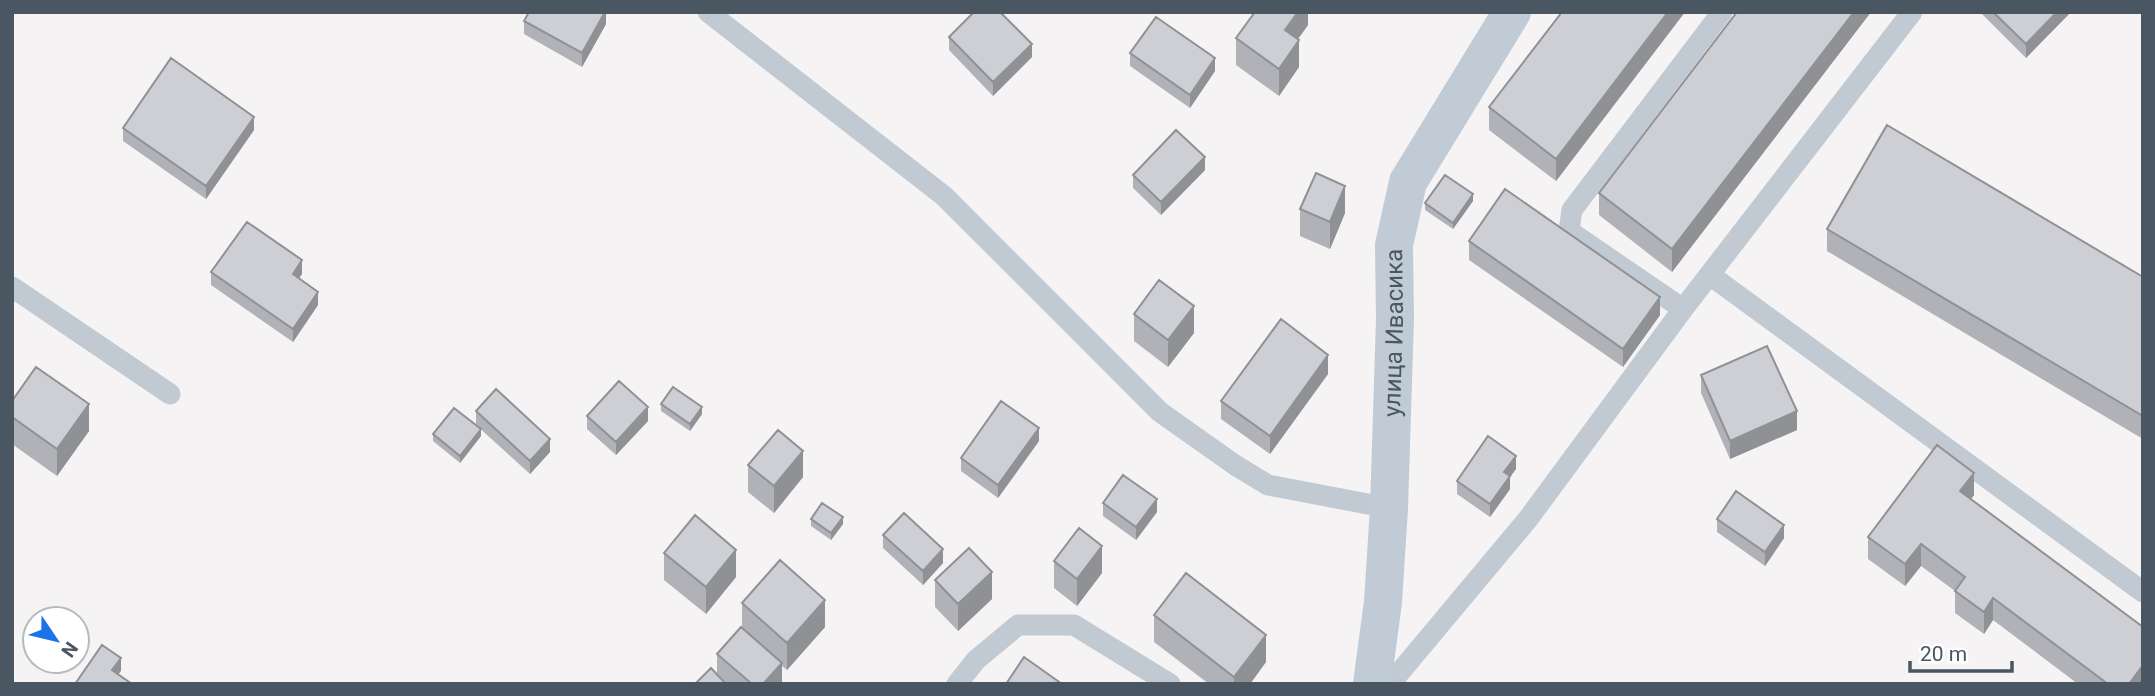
<svg xmlns="http://www.w3.org/2000/svg" width="2155" height="696" font-family="Roboto,sans-serif">
  <rect width="100%" height="100%" fill="#f5f3f3"/>
  <g fill="none" stroke-linecap="round" stroke-linejoin="round">
    <path stroke="#c1cad2" stroke-width="21" d="M708 12 944 196 1160 412 1235 465 1268 485 1389 508
      M1710 275 2143 592
      M12 287 170 394
      M1683 309 1569 231 1572 210 1722 12
      M957 684 976 660 1018 625H1074L1170 684
      M1390 684 1528 519 1683 309 1912 12"/>
    <path stroke="#c1cbd6" stroke-width="38" id="s1" d="M1372 684 1383 602 1389 508 1395 319 1394 245 1408 182 1512 12"/>
  </g>
  <path fill="#b0b2b7" d="M606 12V24L582 67 524 34V21Z
    M1308 12V25L1298 39 1299 67 1279 96 1236 65V38Z
    M1562 12H1685L1556 181 1489 130V107Z
    M1737 12H1871L1672 272 1599 215V193Z
    M1980 12H2069V14L2026 58Z
    M949 37 1032 57 993 96 949 50Z
    M1130 53 1215 71 1190 108 1130 66Z
    M123 128 254 130 206 199 123 141Z
    M1205 170 1161 215 1133 188V175Z
    M1473 201 1453 229 1425 210V203Z
    M1300 209 1345 213 1330 249 1300 236Z
    M1827 229 2143 277V439L1827 251Z
    M1469 241 1660 315 1623 367 1469 260Z
    M211 272 302 274 299 278 318 305 293 342 211 285Z
    M1134 314 1194 333 1168 367 1134 341Z
    M1328 374 1270 454 1221 419V401Z
    M1701 375 1797 430 1730 459 1701 393Z
    M12 401 89 431 57 476 12 444Z
    M661 404 702 414 690 431 661 411Z
    M476 411 550 452 530 474 476 425Z
    M587 416 648 421 616 455 587 429Z
    M433 434 481 436 460 463 433 441Z
    M1039 441 998 498 961 471V458Z
    M748 465 803 477 774 513 748 492Z
    M1516 469 1510 477V489L1490 517 1457 494V481Z
    M1974 495 1971 499 2143 684H2078L1993 620 1984 634 1955 613V591L1921 566 1905 586 1868 559V537Z
    M1103 503 1157 512 1136 540 1103 516Z
    M811 519 843 524 831 540 811 526Z
    M1717 519 1784 538 1765 566 1717 532Z
    M883 535 943 563 923 585 883 548Z
    M664 553 736 577 706 614 664 580Z
    M1054 561 1102 573 1077 606 1054 588Z
    M935 580 992 599 958 631 935 607Z
    M742 603 825 627 787 670 782 666V684H695L717 674V654L742 628Z
    M1154 615 1266 662 1250 684H1209L1154 642Z"/>
  <path fill="#909195" d="M605 12H606V24L582 67V53Z
    M1298 12H1308V25L1285 57V30Z
    M1668 12H1685L1556 181V159Z
    M1854 12H1871L1672 272V249Z
    M2057 12H2069V14L2026 58V44Z
    M1299 40V67L1279 96V69Z
    M1032 44V57L993 96V82Z
    M1215 58V71L1190 108V95Z
    M254 117V130L206 199V186Z
    M1205 157V170L1161 215V202Z
    M1345 186V213L1330 249V222Z
    M1473 194V201L1453 229V223Z
    M302 260V274L293 287V274Z
    M318 292V305L293 342V329Z
    M1660 297V315L1623 367V349Z
    M1194 306V333L1168 367V340Z
    M1328 355V374L1270 454V436Z
    M89 404V431L57 476V449Z
    M648 407V421L616 455V442Z
    M702 407V414L690 431V424Z
    M1797 411V430L1730 459V441Z
    M1039 428V441L998 498V485Z
    M481 429V436L460 463V456Z
    M550 439V452L530 474V461Z
    M803 451V477L774 513V486Z
    M1516 456V469L1510 477V489L1490 517V504L1504 472Z
    M1974 473V495L1960 513V491Z
    M1157 499V512L1136 540V527Z
    M843 517V524L831 540V533Z
    M1784 525V538L1765 566V552Z
    M1921 544V566L1905 586V564Z
    M1102 546V573L1077 606V579Z
    M943 549V563L923 585V571Z
    M736 550V577L706 614V587Z
    M992 572V599L958 631V604Z
    M1993 598V620L1984 634V612Z
    M825 600V627L787 670V643Z
    M1266 635V662L1250 684H1234V677Z
    M121 658V671L112 683V670Z
    M782 663V684H763Z
    M2143 665V684H2129Z"/>
  <path fill="#cdcfd5" stroke="#909195" stroke-width="2" d="M529 12H605L582 53 524 21Z
    M974 12H1000L1032 44 993 82 949 37Z
    M1255 12H1298L1285 30 1299 40 1279 69 1236 38Z
    M1562 12H1668L1556 159 1489 107Z
    M1737 12H1854L1672 249 1599 193Z
    M1993 12H2057L2026 44Z
    M1156 17 1215 58 1190 95 1130 53Z
    M171 58 254 117 206 186 123 128Z
    M1887 125 2143 277V416L1827 229Z
    M1176 130 1205 157 1161 202 1133 175Z
    M1316 173 1345 186 1330 222 1300 209Z
    M1445 175 1473 194 1453 223 1425 203Z
    M1505 189 1660 297 1623 349 1469 241Z
    M247 222 302 260 293 274 318 292 293 329 211 272Z
    M1159 280 1194 306 1168 340 1134 314Z
    M1281 319 1328 355 1270 436 1221 401Z
    M1767 346 1797 411 1730 441 1701 375Z
    M36 367 89 404 57 449 12 417V401Z
    M619 381 648 407 616 442 587 416Z
    M673 387 702 407 690 424 661 404Z
    M496 389 550 439 530 461 476 411Z
    M1001 401 1039 428 998 485 961 458Z
    M454 408 481 429 460 456 433 434Z
    M778 430 803 451 774 486 748 465Z
    M1488 436 1516 456 1504 472 1510 476 1490 504 1457 481Z
    M1937 445 1974 473 1960 491 2143 627V665L2129 684H2108L1993 598 1984 612 1955 591 1965 577 1921 544 1905 564 1868 537Z
    M1123 475 1157 499 1136 527 1103 503Z
    M1736 491 1784 525 1765 552 1717 519Z
    M822 503 843 517 831 533 811 519Z
    M904 513 943 549 923 571 883 535Z
    M695 515 736 550 706 587 664 553Z
    M1079 528 1102 546 1077 579 1054 561Z
    M969 548 992 572 958 604 935 580Z
    M780 560 825 600 787 643 742 603Z
    M1186 573 1266 635 1234 677 1154 615Z
    M741 627 782 663 763 684H752L717 654Z
    M102 645 121 658 112 670 132 684H91L90 683 75 684Z
    M1024 657 1062 684H1006Z
    M711 668 726 684H695Z"/>
  <g text-anchor="middle" stroke-width="6" stroke-linejoin="round" paint-order="stroke">
    <g font-size="24" fill="#4a5661" stroke="#fff">
      <text dy="8" stroke="none"><textPath href="#s1" startOffset="352">улица Ивасика</textPath></text>
    </g>
  </g>
  <rect width="2155" height="696" fill="none" stroke="#4a5661" stroke-width="28"/>
  <g transform="translate(56 640) rotate(125)"><circle r="33" fill="#ffffff" stroke="#b7bbc0" stroke-width="2"/>
  <path d="M0-5L12 26L0 18L-12 26Z" fill="#1a73e8"/>
  <text y="-10" font-size="19" font-weight="bold" text-anchor="middle" fill="#4a5661">N</text>
  </g>
  <path d="M1910 661v10h102v-10" fill="none" stroke="#4a5661" stroke-width="3.5"/>
  <text x="1920" y="661" font-size="21" fill="#4a5661" stroke="#ffffff" stroke-width="5" paint-order="stroke">20 m</text>
</svg>
